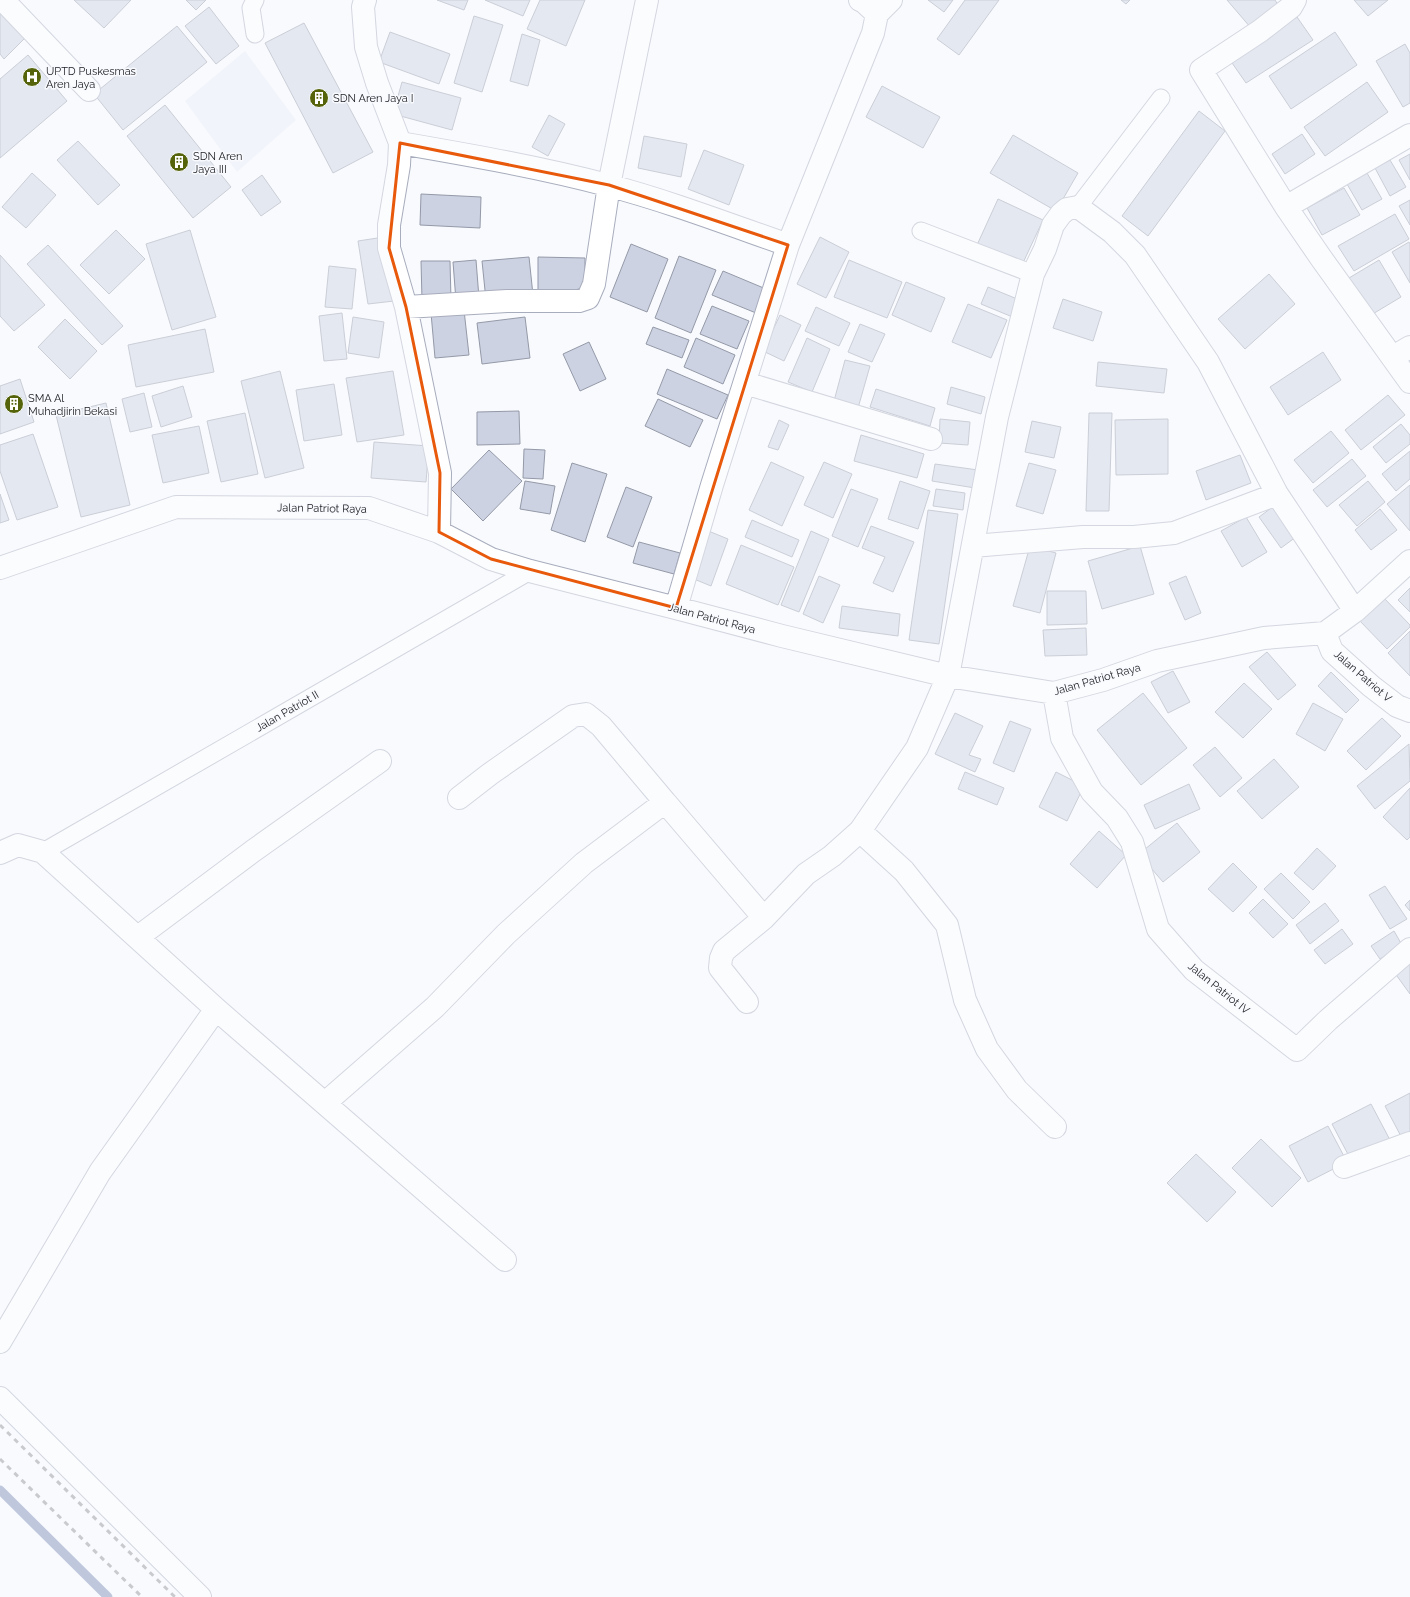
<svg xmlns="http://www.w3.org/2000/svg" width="1410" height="1597" font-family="Raleway,sans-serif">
  <rect width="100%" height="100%" fill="#f8fafd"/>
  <path fill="#ebeef8" d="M245 51 296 120 237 172 185 101Z"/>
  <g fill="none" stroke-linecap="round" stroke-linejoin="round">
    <path stroke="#7b8ab6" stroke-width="9" d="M0 1490 108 1597"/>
  </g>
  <path fill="#cdd2e2" stroke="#9499a8" d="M74 0H131L104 28Z
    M186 0H206L196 10Z
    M437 0H468L464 10Z
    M485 0H530L523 16Z
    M540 0H585L566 46 527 29Z
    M928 0H953L944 12Z
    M965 0H999L959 55 937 39Z
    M1121 0H1130L1126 4Z
    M1227 0H1275L1278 5 1251 28Z
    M1354 0H1388L1368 16Z
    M0 7 28 35 4 59 0 54Z
    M209 7 239 46 216 64 185 26Z
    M474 16 503 25 482 92 454 83Z
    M1297 17 1313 40 1246 83 1230 60Z
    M304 23 373 152 333 173 265 43Z
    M177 26 207 62 123 130 94 94Z
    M390 32 450 54 439 84 379 62Z
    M1335 32 1357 65 1291 109 1269 76Z
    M522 34 540 40 528 86 510 81Z
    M1405 44 1410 53V103L1403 107 1376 61Z
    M28 55 67 101 0 158V79Z
    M402 82 461 98 452 130 393 114Z
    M1367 82 1388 112 1325 156 1304 127Z
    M882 86 940 117 923 148 866 117Z
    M165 105 231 187 193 218 127 136Z
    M1199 111 1225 131 1148 236 1122 216Z
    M549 115 565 124 548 156 532 147Z
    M1302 134 1315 154 1285 174 1272 154Z
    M1013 135 1078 173 1056 211 990 173Z
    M644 136 687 144 681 177 638 168Z
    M78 141 120 185 98 205 57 160Z
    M704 150 744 165 729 205 688 189Z
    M1410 154V180L1399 160Z
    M1390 160 1406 187 1390 196 1375 168Z
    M32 173 56 195 26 228 2 207Z
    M1367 173 1382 199 1362 210 1347 184Z
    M262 175 281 202 261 216 242 190Z
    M1344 188 1360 215 1322 235 1307 208Z
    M421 194 481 197 480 228 420 225Z
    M998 199 1043 220 1022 265 977 245Z
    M1410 200V225L1399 206Z
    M1395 214 1409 239 1354 271 1338 246Z
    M116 230 145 259 109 294 80 265Z
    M190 230 216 317 172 330 146 244Z
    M384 237 394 301 368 304 358 241Z
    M820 237 849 252 826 298 797 284Z
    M1409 242 1410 244V283L1392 252Z
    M631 244 668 259 647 312 610 297Z
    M48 245 123 326 102 345 27 264Z
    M0 255 45 305 14 331 0 316Z
    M679 256 716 270 691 333 655 318Z
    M529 257 533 295 486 300 482 261Z
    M538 257 585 258V291H538Z
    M476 260 479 298 456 301 453 262Z
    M849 260 902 282 887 318 834 297Z
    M1379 260 1401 297 1371 315 1349 278Z
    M421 261H450L451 300H422Z
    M329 266 356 269 352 309 325 307Z
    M723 271 766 289 756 313 712 295Z
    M1269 274 1295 304 1245 349 1218 319Z
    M906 282 945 298 931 332 892 315Z
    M988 287 1022 301 1015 318 981 304Z
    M1063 299 1102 312 1093 341 1053 328Z
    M968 304 1007 320 991 358 952 342Z
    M712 306 749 321 737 349 700 334Z
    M816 307 850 323 839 346 805 331Z
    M464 310 469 355 435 358 431 313Z
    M342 313 347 359 324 361 319 316Z
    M780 315 801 325 784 361 763 351Z
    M353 317 384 322 379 358 348 353Z
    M525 317 530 358 482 364 477 323Z
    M65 319 97 351 70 379 38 347Z
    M860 324 885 334 872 362 848 352Z
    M653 327 689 340 682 358 646 344Z
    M205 329 214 372 136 387 128 345Z
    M696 338 735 355 723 384 684 367Z
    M807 338 830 349 812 392 788 382Z
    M589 342 606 379 580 391 563 354Z
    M1323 352 1341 380 1288 415 1270 387Z
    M845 360 870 366 858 408 834 401Z
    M1098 362 1167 369 1164 393 1096 386Z
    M667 369 728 395 717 419 657 394Z
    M280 371 304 468 265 478 241 381Z
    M393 371 404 435 357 442 346 378Z
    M20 379 34 422 0 434V386Z
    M334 384 342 435 304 441 296 390Z
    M183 386 192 417 161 427 152 396Z
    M951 387 985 397 981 414 947 404Z
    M876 389 935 408 930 426 870 407Z
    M144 393 152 427 130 432 122 399Z
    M1388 395 1405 415 1361 450 1345 430Z
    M658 399 703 420 690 447 645 426Z
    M106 403 130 505 81 517 56 415Z
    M519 411 520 444 477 445V412Z
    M245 413 258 474 221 482 207 421Z
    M1089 413H1112L1109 511H1086Z
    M940 419 970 422 968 445 939 443Z
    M1168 419V474L1116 475 1115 420Z
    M779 420 789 425 778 450 768 447Z
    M1032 421 1061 427 1054 458 1025 452Z
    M1401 424 1410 435V444L1386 463 1373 447Z
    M199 426 209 473 163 483 152 435Z
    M1331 431 1349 453 1313 483 1294 460Z
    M33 434 58 507 17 520 0 471V445Z
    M861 435 924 454 917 478 854 461Z
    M374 442 429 446 426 482 371 478Z
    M524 449 545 450 543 479 523 478Z
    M489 450 522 481 483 521 451 489Z
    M1410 451V479L1396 491 1382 474Z
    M1240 455 1251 483 1206 500 1196 471Z
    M1352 459 1366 476 1327 507 1313 490Z
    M771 462 804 477 782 526 749 510Z
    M824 462 852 474 833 518 804 505Z
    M572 463 607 474 585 542 551 530Z
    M1029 463 1056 470 1043 514 1016 506Z
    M935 464 978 470 975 488 932 481Z
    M525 481 555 486 550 514 520 509Z
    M900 481 930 491 918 529 888 519Z
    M1368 481 1385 502 1357 526 1339 505Z
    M1410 485V531L1387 504Z
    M626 487 652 497 633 547 607 537Z
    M851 489 878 499 858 547 832 536Z
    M936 489 965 493 963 510 933 506Z
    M0 494 9 520 0 523Z
    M1274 506 1296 537 1281 548 1259 517Z
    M1380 509 1397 530 1371 550 1355 530Z
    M928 510 958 514 939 644 909 640Z
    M1246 517 1267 552 1242 567 1221 531Z
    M752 520 799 540 792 557 745 537Z
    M871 526 914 542 893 592 873 583 885 557 862 548Z
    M706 530 728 539 711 586 689 577Z
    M811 531 829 539 799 612 781 605Z
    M639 542 680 553 674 574 633 563Z
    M741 545 794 567 778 605 726 584Z
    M1030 546 1056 553 1040 613 1013 606Z
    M1140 546 1154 594 1102 609 1088 561Z
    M819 576 840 585 823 623 803 614Z
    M1186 576 1201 613 1185 620 1169 583Z
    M1410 588V612L1398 600Z
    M1047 591H1086L1087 624 1047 625Z
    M1383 597 1410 625V627L1387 649 1359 620Z
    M842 606 900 614 898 636 839 628Z
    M1086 628 1087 655 1045 656 1043 630Z
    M1410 631V676L1388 653Z
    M1267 652 1296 685 1278 700 1249 667Z
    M1173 671 1190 702 1168 713 1151 682Z
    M1331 672 1359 700 1346 713 1318 686Z
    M1244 683 1272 709 1243 738 1215 712Z
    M1143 693 1187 748 1141 785 1097 730Z
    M1313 703 1343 719 1325 751 1296 734Z
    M955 713 983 726 969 755 981 759 975 772 935 754Z
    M1382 718 1401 736 1366 770 1347 751Z
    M1010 721 1031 729 1014 772 993 763Z
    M1409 744 1410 781 1375 809 1357 786Z
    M1215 747 1242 778 1220 797 1193 765Z
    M1274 759 1299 787 1262 819 1237 791Z
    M965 772 1004 788 997 805 958 789Z
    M1056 772 1084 786 1067 821 1039 807Z
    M1189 784 1200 809 1155 829 1144 805Z
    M1410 788V837L1407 840 1383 817Z
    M1177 823 1200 852 1163 882 1139 854Z
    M1099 831 1126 855 1097 888 1070 864Z
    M1317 848 1336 866 1313 890 1294 873Z
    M1233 863 1257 887 1233 912 1208 889Z
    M1281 873 1310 902 1293 919 1264 889Z
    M1385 886 1407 919 1390 929 1369 895Z
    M1263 899 1288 924 1273 938 1249 913Z
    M1410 900V911L1405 905Z
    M1325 903 1339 921 1310 944 1296 925Z
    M1342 929 1353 944 1325 964 1314 950Z
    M1394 931 1402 945 1380 959 1371 946Z
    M1410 961V994L1394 972Z
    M1410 1093V1139L1404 1142 1385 1106Z
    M1371 1104 1390 1140 1351 1160 1332 1124Z
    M1328 1126 1347 1162 1308 1182 1289 1146Z
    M1261 1139 1301 1178 1272 1207 1232 1168Z
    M1196 1154 1236 1192 1207 1222 1167 1183Z"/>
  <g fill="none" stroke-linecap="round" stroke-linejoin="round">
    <g stroke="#a8adbd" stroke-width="19">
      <path id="service" d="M255 0 251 8 255 34
        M1078 207 1161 98
        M921 231 1033 274
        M43 852 530 571"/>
    </g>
    <g stroke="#a8adbd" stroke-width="24">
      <path id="minor" d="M3 0 89 90
        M365 0 363 7 366 47 377 83 400 143 399 165 389 225V248L406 307 440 473 439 532
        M860 0 864 2 877 14
        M1295 0 1291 7 1260 31 1201 70 1286 207 1321 258 1410 382
        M400 143C469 155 539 167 607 185 668 201 728 224 788 245
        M1286 207 1410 135
        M406 307 507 301H579L588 298 594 284 609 185 647 0
        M1393 357 1410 347
        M745 383 931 439
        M973 546 1083 537H1134L1174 533 1277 494
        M0 568 176 507 369 508 439 532 491 559 530 571 676 608 782 636 948 676 1054 693 1103 680 1157 661 1264 638 1325 633 1355 611 1410 561
        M676 608 712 485 788 245 873 33 877 14 891 0
        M1325 633 1332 651 1371 686 1397 706 1410 711
        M1054 693 1062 738 1092 792 1117 818 1132 842 1158 929 1194 970 1297 1050 1328 1020 1410 949
        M459 798 490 774 573 716 586 714 601 726 665 802
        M860 831 904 871 947 925 965 1000 987 1049 1017 1090 1055 1127
        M0 853 18 845 43 852 216 1009 505 1260
        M138 937 253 851 380 761
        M747 1002 720 968 721 958 724 951 764 918 806 874 832 856 860 831 917 748 948 676 997 417 1033 274 1045 249 1053 225 1061 214 1067 209 1078 207 1112 232 1135 255 1208 362 1277 494 1355 611
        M325 1103 435 1007 506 934 584 863 665 802 764 918
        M1344 1167 1410 1143
        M0 1342 100 1172 216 1009
        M0 1398 200 1597"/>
    </g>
    <use href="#service" stroke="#fff" stroke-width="17"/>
    <use href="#minor" stroke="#fff" stroke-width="22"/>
    <path stroke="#8f9196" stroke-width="3" stroke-dasharray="5 5" stroke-linecap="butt" d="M0 1425 175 1597
      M0 1459 142 1597"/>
  </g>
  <path d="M0 0H1410V1597H0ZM400 143 609 185 788 245 676 608 491 559 439 532 440 473 406 307 389 248Z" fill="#f8fafd" fill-opacity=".55" fill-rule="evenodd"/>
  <path fill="none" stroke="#e8590c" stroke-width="3" stroke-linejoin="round" d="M400 143 609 185 788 245 676 608 491 559 439 532 440 473 406 307 389 248Z"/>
  <defs>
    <g id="hospital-disc" transform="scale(1)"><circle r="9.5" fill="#55640a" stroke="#f8fafd"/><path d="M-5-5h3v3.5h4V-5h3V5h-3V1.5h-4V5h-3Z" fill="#fff"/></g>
    <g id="building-disc" transform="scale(1)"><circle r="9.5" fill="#55640a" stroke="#f8fafd"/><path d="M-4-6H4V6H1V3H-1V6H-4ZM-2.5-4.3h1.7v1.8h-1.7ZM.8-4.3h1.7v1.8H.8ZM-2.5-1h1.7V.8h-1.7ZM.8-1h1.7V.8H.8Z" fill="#fff"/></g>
  </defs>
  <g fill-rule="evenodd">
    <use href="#hospital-disc" x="32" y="77"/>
    <use href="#building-disc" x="319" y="98"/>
    <use href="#building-disc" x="179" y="162"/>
    <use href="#building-disc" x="14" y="404"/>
  </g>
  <g text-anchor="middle" stroke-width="3" stroke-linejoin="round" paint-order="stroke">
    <g font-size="11" fill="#1b1d23" stroke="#f8fafd" text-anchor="start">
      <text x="46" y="75">UPTD Puskesmas<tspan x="46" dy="13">Aren Jaya</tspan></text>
      <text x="333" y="102">SDN Aren Jaya I</text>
      <text x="193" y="160">SDN Aren<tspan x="193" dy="13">Jaya III</tspan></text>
      <text x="28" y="402">SMA Al<tspan x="28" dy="13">Muhadjirin Bekasi</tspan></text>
    </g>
    <g font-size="11" fill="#1b1d23" stroke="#f8fafd">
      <text transform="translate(322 508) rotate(1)" y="4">Jalan Patriot Raya</text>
      <text transform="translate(712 618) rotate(15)" y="4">Jalan Patriot Raya</text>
      <text transform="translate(1363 676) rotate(41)" y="4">Jalan Patriot V</text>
      <text transform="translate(1097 679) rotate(-16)" y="4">Jalan Patriot Raya</text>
      <text transform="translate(287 711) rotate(-30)" y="4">Jalan Patriot II</text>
      <text transform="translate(1219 988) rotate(39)" y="4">Jalan Patriot IV</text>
    </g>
  </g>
</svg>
